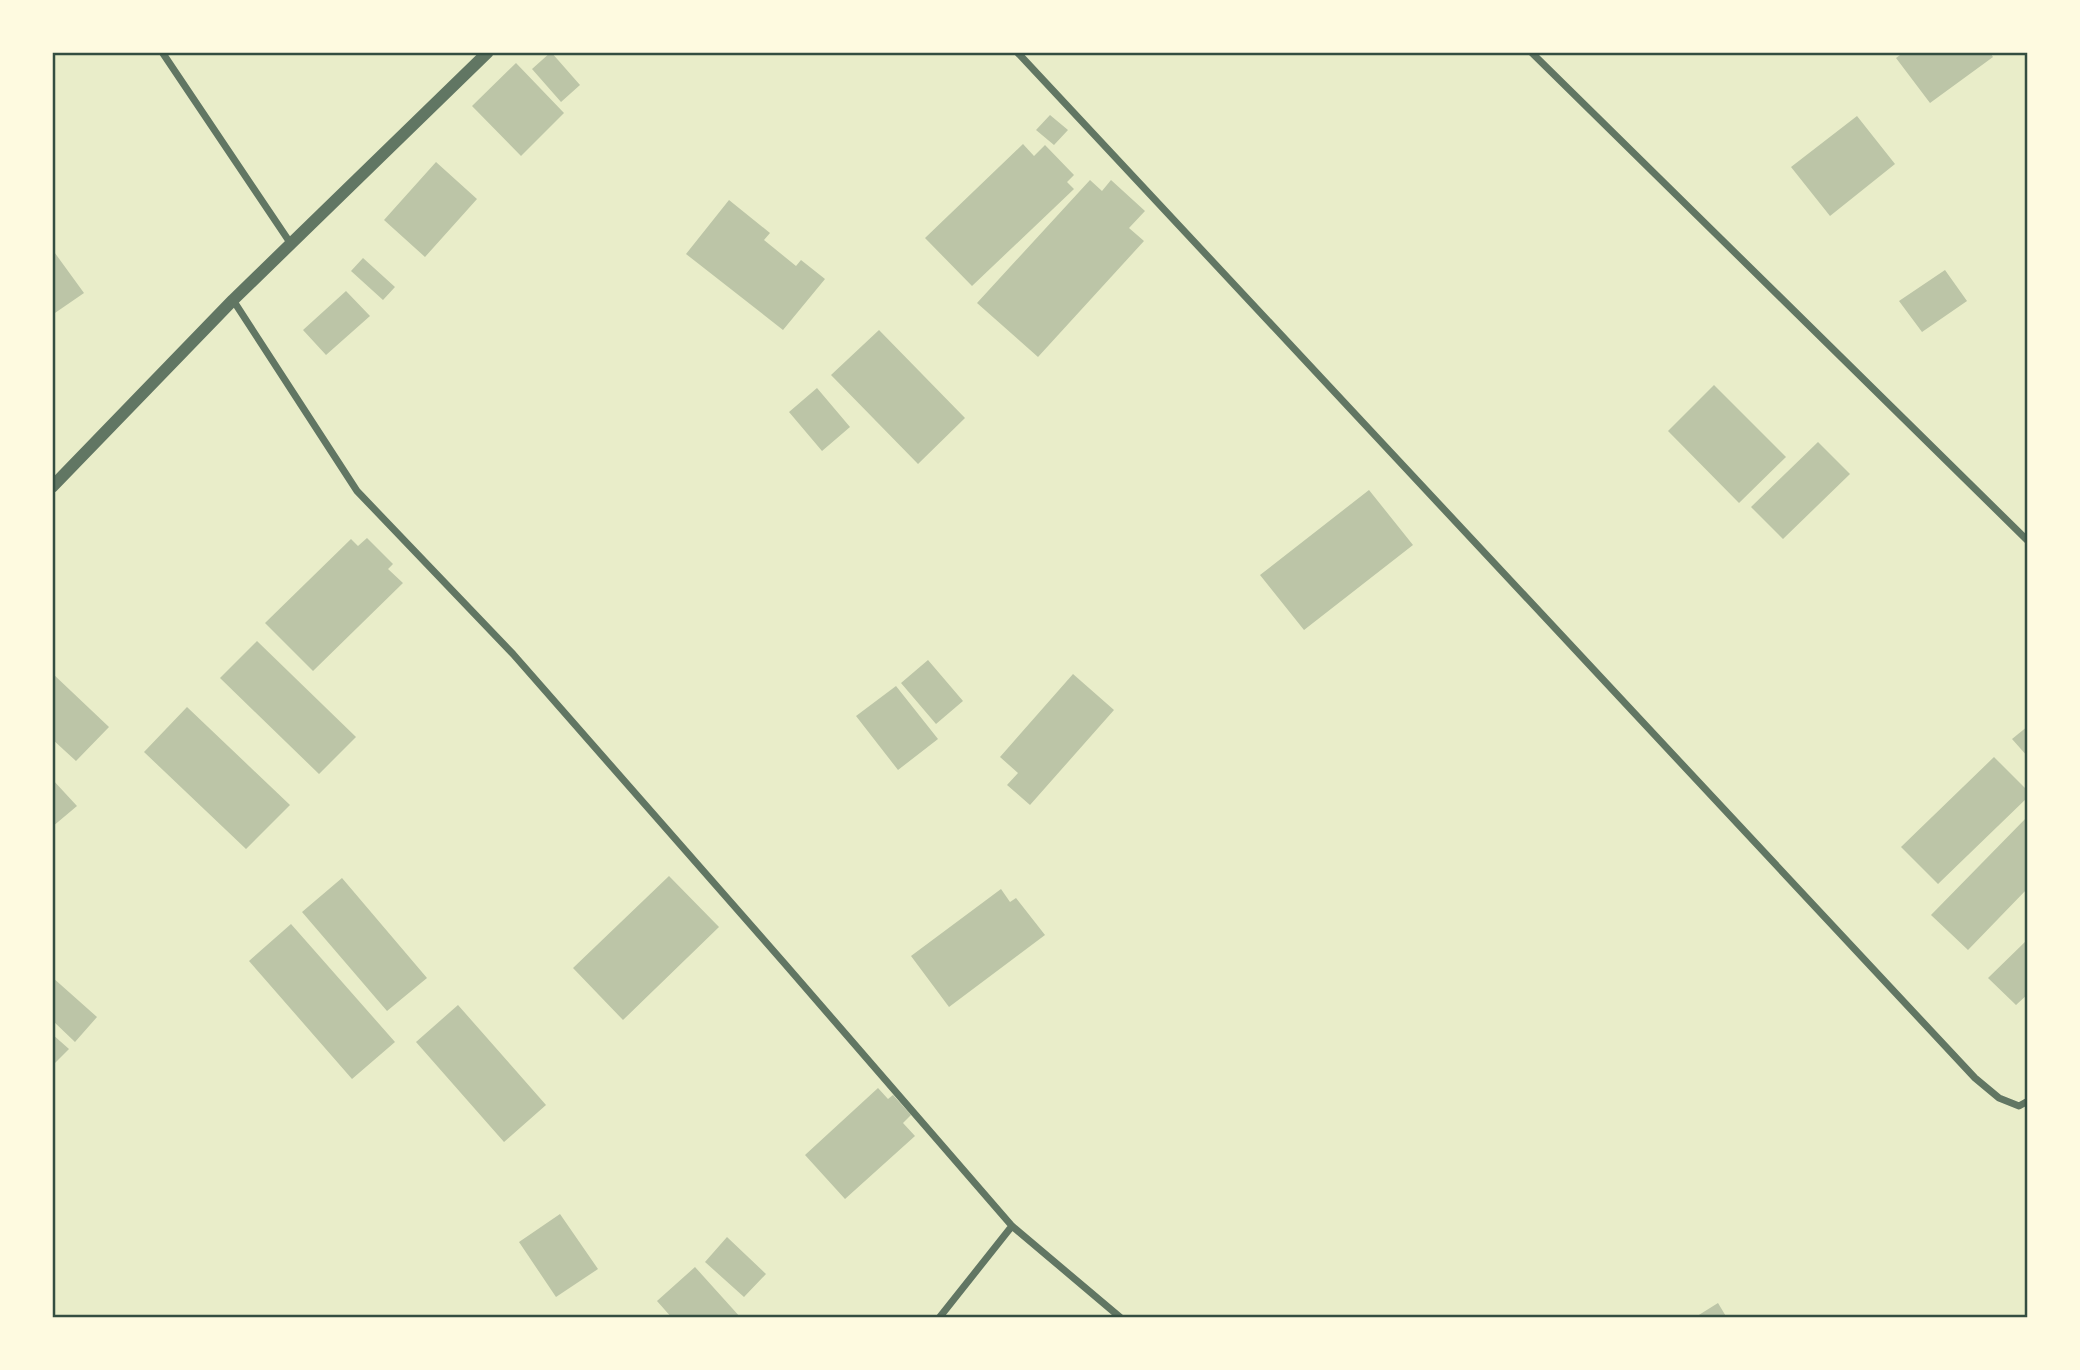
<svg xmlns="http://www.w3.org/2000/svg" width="2080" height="1370" font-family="Literata,serif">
  <rect width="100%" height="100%" fill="#e9edc9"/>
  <path fill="#bcc5a7" d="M551 52 580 85 561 102 532 69Z
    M1904 52H1990L1993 57 1930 103 1896 58Z
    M516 63 564 113 521 156 472 106Z
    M1050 115 1068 130 1054 145 1036 130Z
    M1857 116 1895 164 1830 216 1791 167Z
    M1023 144 1034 156 1045 145 1074 175 1067 182 1074 189 972 286 925 238Z
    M436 162 477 199 425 257 384 220Z
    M1090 180 1102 191 1111 180 1145 211 1129 228 1144 241 1038 357 977 303Z
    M729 200 770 233 764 240 796 266 801 260 825 279 783 330 686 254Z
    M52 249 84 293 52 315Z
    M363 258 395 287 383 300 351 271Z
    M1945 270 1967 301 1922 332 1899 301Z
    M346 291 370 316 326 355 303 330Z
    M879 330 965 418 918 464 831 375Z
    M1714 385 1786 457 1739 503 1668 431Z
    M817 388 850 427 822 451 789 412Z
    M1818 442 1850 474 1783 539 1751 507Z
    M1369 490 1413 545 1304 630 1260 575Z
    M367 538 393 564 388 569 403 583 313 671 265 623 351 539 358 546Z
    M257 641 356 737 319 774 220 678Z
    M928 660 963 701 936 724 901 683Z
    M52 673 109 727 76 761 52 739Z
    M1073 674 1114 710 1030 805 1007 785 1018 773 1000 757Z
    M896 686 938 739 898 770 856 716Z
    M187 707 290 805 246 849 144 752Z
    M2028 726V757L2012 739Z
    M1994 757 2028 791V797L1938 884 1901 847Z
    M52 779 77 806 52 827Z
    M2028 816V888L1968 950 1931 915Z
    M669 876 719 927 623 1020 573 968Z
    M342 878 427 978 387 1011 302 912Z
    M1001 889 1010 902 1016 898 1045 935 949 1007 911 956Z
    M291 924 395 1042 352 1079 249 961Z
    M2028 939V994L2016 1005 1988 978Z
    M52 977 97 1017 75 1042 52 1020Z
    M458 1005 546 1105 504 1142 416 1042Z
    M52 1034 69 1049 52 1066Z
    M878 1088 888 1099 893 1095 911 1115 903 1123 915 1136 845 1199 805 1155Z
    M560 1214 598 1269 556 1297 519 1242Z
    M727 1237 766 1274 744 1297 705 1262Z
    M695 1267 741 1318H672L657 1301Z
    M1718 1303 1727 1318H1694Z"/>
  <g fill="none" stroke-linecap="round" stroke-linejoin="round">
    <path stroke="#617663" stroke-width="7" d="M162 52 291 244
      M1017 52 1975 1078 1999 1098 2019 1106 2028 1101
      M1531 52 2028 541
      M233 300 357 491 513 654 785 964 1012 1226 1121 1318
      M939 1318 1012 1226"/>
    <path stroke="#617663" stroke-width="12" d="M52 487 233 300 488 52"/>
  </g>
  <rect width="2080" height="1370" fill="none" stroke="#fefae0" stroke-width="108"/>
  <rect x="54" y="54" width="1972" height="1262" fill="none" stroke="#344e41" stroke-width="2.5"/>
</svg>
